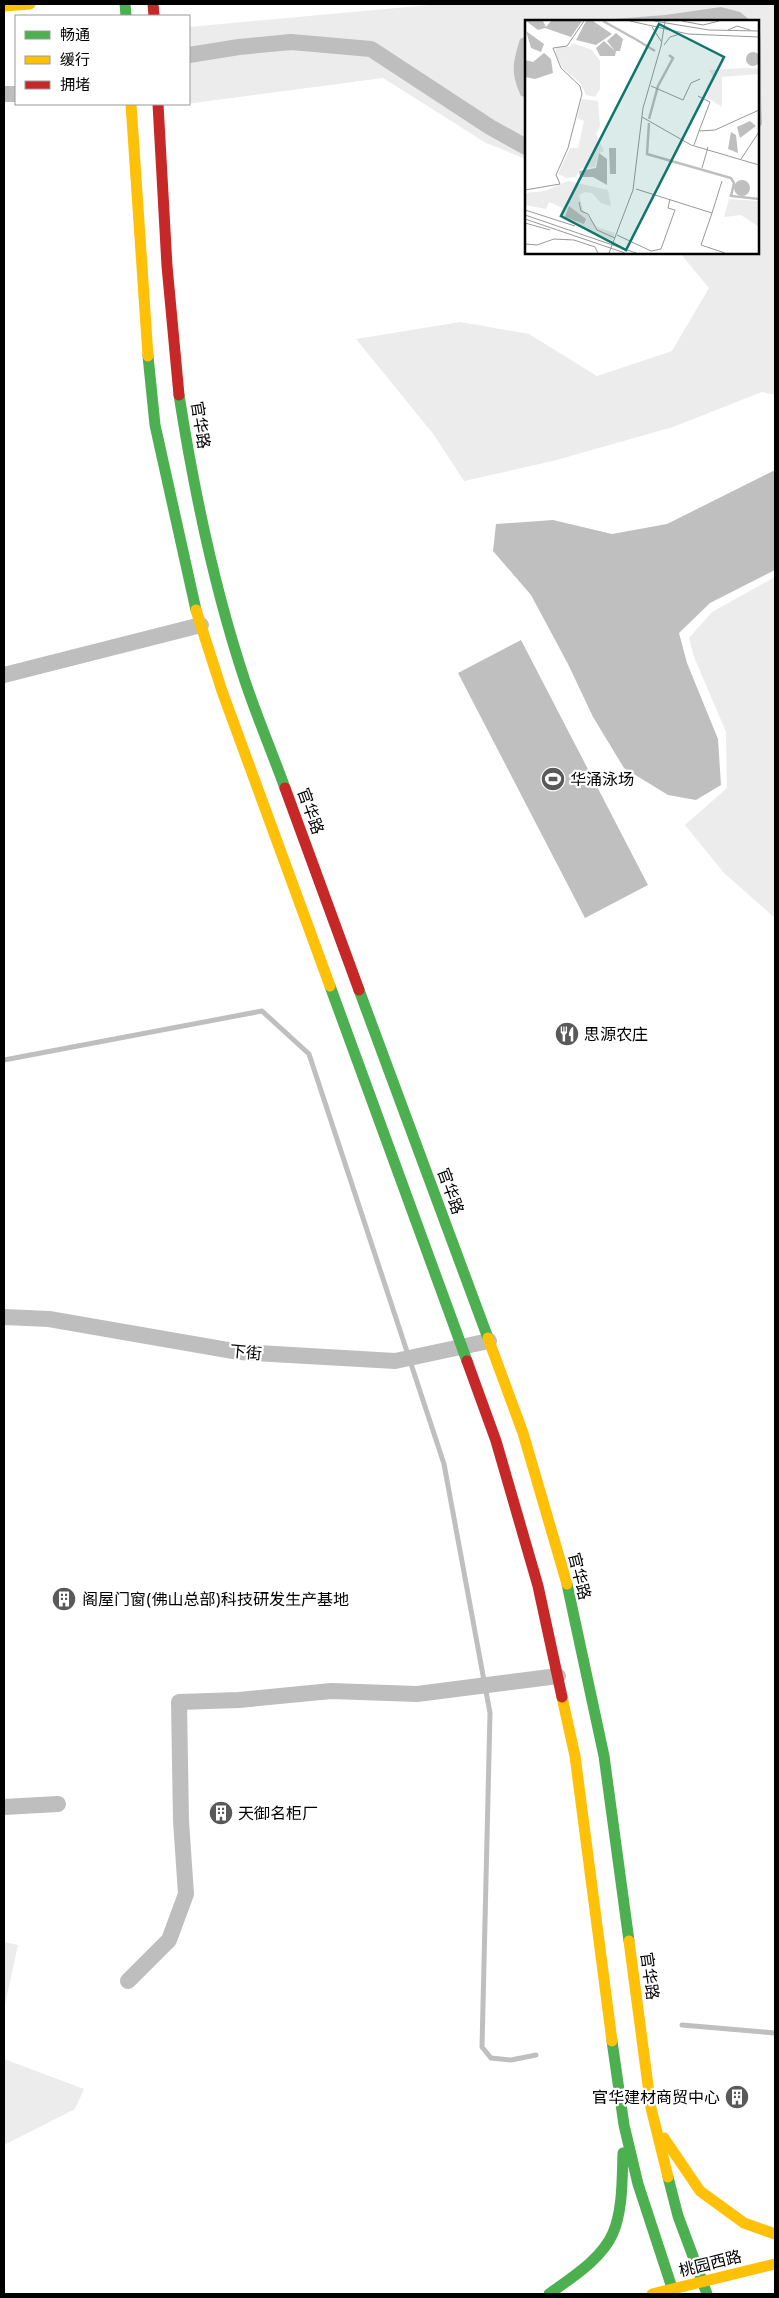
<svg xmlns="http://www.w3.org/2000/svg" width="779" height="2298" font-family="Overpass,'Noto Sans SC',sans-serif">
  <rect width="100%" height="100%" fill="#fff"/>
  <path fill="#ececec" d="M440 4H775V395L762 392 673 427 553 461 464 481 434 435 356 339 460 322 529 334 597 376 672 351 709 288 680 253 758 252V21H526V159L486 143 383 78 186 104H189V27Z
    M775 577V918L724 873 685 825 727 788 726 732 694 657 689 638 712 612Z
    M4 1942 18 1945 4 2009Z
    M4 2059 84 2089 75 2109 4 2145Z"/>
  <path fill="#bfbfbf" d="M721 7 740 12 751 21H589L665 15Z
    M758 26 760 28C762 60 760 92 762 124L758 129Z
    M526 36V97L521 96C510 72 513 63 520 39Z
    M775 470V570L710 603 679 633 687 663 718 739 721 785 696 800 668 795 624 768 593 717 568 664 531 595 493 551 496 524 553 520 612 534 667 524Z
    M521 640 648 885 585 918 458 673Z"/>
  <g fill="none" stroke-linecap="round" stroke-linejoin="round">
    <path stroke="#bfbfbf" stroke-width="5" d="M4 1060 262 1011 309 1054 444 1464 490 1713 482 2047 491 2058 511 2060 536 2055
      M682 2025 775 2033"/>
    <path stroke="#bebebe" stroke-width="16" d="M189 55 239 47 291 42 371 49 490 127 526 147
      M4 94H16
      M4 675 201 625
      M4 1317 49 1319 239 1352 395 1361 489 1341
      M4 1807 58 1804
      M128 1981 169 1940 186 1894 181 1821 179 1702 239 1700 331 1691 417 1694 558 1676"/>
    <path stroke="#4caf50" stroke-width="11" d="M125 4 126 16
      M148 356 155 425 196 610
      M179 395C194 491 214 588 245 681 257 717 272 752 285 788
      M330 986 467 1361
      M359 990 488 1338
      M567 1584 604 1756 629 1941
      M612 2041 624 2125 638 2184 674 2294
      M668 2177 678 2216 707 2294
      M549 2294C571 2278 602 2259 613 2233 623 2209 622 2179 623 2153"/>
    <path stroke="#ffc107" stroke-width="11" d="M4 6 30 4
      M131 104 148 356
      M196 610 222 691 330 986
      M488 1338 523 1433 567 1584
      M562 1697 575 1756 612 2041
      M629 1941 651 2108 668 2177
      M664 2138 700 2191 744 2223 775 2234
      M652 2294 775 2264"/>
    <path stroke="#c62828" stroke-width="11" d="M153 4 154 16
      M158 104 167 266 179 395
      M285 788 359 990
      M467 1361 496 1441 538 1586 562 1697"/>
  </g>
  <defs>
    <g id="stadium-disc" transform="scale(1.25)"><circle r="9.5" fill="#595959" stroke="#fff"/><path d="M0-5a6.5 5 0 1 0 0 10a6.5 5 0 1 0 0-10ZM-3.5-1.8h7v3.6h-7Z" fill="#fff"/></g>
    <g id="restaurant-disc" transform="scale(1.25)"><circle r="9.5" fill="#595959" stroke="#fff"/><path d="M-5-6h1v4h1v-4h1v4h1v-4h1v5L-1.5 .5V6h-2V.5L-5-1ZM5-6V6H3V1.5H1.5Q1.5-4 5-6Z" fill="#fff"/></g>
    <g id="building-disc" transform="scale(1.25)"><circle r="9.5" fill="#595959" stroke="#fff"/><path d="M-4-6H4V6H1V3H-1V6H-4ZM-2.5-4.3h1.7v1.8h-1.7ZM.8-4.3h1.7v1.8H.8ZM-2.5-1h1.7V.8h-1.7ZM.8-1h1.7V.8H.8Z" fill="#fff"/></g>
  </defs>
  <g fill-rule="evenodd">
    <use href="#stadium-disc" x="553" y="779"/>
    <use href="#restaurant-disc" x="567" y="1034"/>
    <use href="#building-disc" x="64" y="1599"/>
    <use href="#building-disc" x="221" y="1813"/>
    <use href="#building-disc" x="737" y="2097"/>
  </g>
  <g text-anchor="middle" stroke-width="4.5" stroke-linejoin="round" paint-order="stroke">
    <g font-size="16" fill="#000" stroke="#fff">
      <text transform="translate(201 425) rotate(81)" y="6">官华路</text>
      <text transform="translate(311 811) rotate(70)" y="6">官华路</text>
      <text transform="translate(451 1191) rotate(70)" y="6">官华路</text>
      <text transform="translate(246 1352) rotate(5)" y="6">下街</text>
      <text transform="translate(580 1576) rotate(76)" y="6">官华路</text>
      <text transform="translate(650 1976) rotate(82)" y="6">官华路</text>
      <text transform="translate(710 2263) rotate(-14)" y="6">桃园西路</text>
    </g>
    <g font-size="16" fill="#000" stroke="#fff" text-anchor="start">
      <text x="570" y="785">华涌泳场</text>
      <text x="584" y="1040">思源农庄</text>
      <text x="82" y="1605">阁屋门窗(佛山总部)科技研发生产基地</text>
      <text x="238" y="1819">天御名柜厂</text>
      <text x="720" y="2103" text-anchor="end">官华建材商贸中心</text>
    </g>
  </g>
  <g transform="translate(525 20)">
    <rect width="234" height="234" fill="#fff"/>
    <path d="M48 23 67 30 75 41V69L70 77 61 75 56 64 37 47 31 34V27H45ZM222 48 234 49V54L197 57V87L183 78 182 66 189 58 184 50ZM57 79 73 81 75 106 71 114 79 131 74 133 70 147 55 149 51 157 42 158 33 154 45 128H53L59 101 52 98ZM43 161 83 170 86 186 76 183 67 173 60 172 54 175 58 190 72 207 90 213 87 220 34 198 37 188 24 182 21 189 0 185V173L20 171ZM204 179 234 181V207L216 195 199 197Z" fill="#ececec"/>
    <path d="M1 1H18L21 7 26 1H57L46 17 20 8 13 10ZM61 1H68L87 14 71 25 51 20ZM1 11 19 24 16 32 6 28ZM91 13 98 19 95 31H91L90 36H75L71 28 79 21 90 31 82 21ZM221 39a7 7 0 1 1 14 0a7 7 0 1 1-14 0ZM19 33 26 39 28 53 10 59 0 57V40L8 42ZM225 101 231 106 215 118 212 107ZM206 112 211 115 213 133 203 129ZM84 128H91V154H85ZM74 133 82 139V165L68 157H55L54 151 71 148ZM209 168a8 8 0 1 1 16 0a8 8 0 1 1-16 0ZM44 186 61 199 59 204 40 197Z" fill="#bfbfbf"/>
    <path fill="none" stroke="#bfbfbf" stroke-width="2.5" d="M78 1 112 20M112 20 130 31M124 99 133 66 148 38 144 35M124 103 122 134 206 158 209 163 206 176 234 179"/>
    <path fill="none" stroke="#999" stroke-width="1" d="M105 1 163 14 234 17M129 1 184 10 234 11M157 1 178 5 194 1M127 7 136 21M203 10 212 6 225 10M139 25 145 17 155 14M126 66 158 80 166 63 175 59M173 76 185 82 174 111M117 97 166 125 234 145M169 125 174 111 190 110 234 90M216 139 234 112M177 148 183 127M111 169 187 193 176 225 200 233M0 170 35 164 31 155 43 128 57 74 55 66 36 48 28 28 42 26 59 1M54 182 56 191 63 194 72 210 90 218M0 190 50 206M187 193 197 161M0 195 111 233M0 199 100 233M0 203 25 210M92 215 126 231 136 229 150 190 143 188 145 179M0 224 12 225 29 219 49 220 70 227 73 233M84 233 108 170 118 88 136 26 140 1"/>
    <path fill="#0f766e" fill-opacity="0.15" stroke="#0f766e" stroke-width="2.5" d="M134 4 199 37 101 230 36 196Z"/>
    <rect width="234" height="234" fill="none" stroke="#000" stroke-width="2.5"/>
  </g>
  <rect width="779" height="2298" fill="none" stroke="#000000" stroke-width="10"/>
  <rect x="15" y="15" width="175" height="90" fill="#ffffff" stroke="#999999"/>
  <rect x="25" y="31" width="25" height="8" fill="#4caf50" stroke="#999999"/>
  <text x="60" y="40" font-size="15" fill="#000000">畅通</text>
  <rect x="25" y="56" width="25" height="8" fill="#ffc107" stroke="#999999"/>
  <text x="60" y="65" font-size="15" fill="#000000">缓行</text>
  <rect x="25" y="81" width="25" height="8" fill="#c62828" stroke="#999999"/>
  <text x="60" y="90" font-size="15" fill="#000000">拥堵</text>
</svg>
